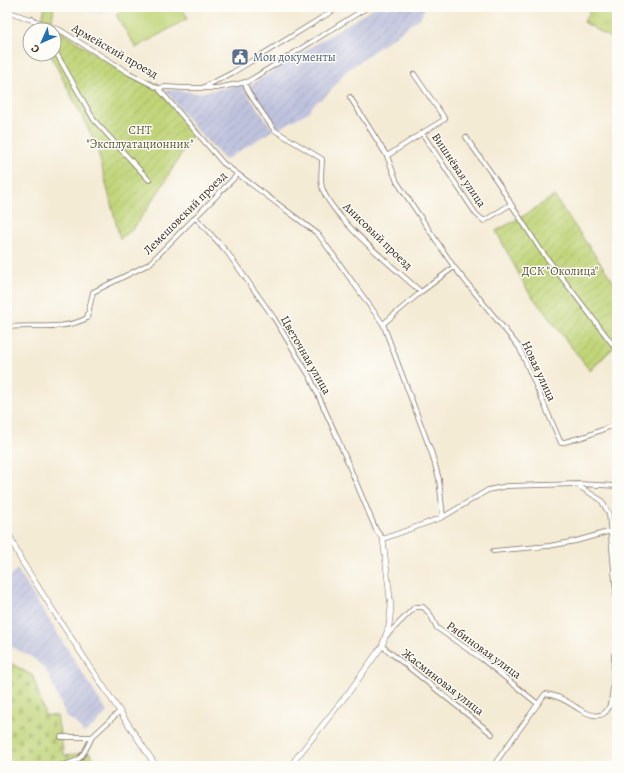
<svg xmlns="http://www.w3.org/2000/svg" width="624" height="773" font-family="Alegreya,serif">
  <defs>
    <pattern id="industrial-furrows" width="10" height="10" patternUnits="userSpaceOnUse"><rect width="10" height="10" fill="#bfc2dd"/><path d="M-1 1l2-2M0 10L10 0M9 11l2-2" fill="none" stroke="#a5a7bd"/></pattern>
    <pattern id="grass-tufts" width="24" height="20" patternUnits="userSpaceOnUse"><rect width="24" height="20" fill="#c0d478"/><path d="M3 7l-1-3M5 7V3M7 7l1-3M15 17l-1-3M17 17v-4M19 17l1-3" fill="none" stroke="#a6b667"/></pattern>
    <pattern id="cemetery-stones" width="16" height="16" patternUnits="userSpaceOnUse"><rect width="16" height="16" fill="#c0d478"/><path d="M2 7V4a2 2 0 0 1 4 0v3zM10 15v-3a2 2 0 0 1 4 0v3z" fill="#a6b667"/></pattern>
    <pattern id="garden-furrows" width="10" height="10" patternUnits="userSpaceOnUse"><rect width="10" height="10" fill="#c0d478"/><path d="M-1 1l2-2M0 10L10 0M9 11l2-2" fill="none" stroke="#a6b667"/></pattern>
  </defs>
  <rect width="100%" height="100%" fill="#fdfcf7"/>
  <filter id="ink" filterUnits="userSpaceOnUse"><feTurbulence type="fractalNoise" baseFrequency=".025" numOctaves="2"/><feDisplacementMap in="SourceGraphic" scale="8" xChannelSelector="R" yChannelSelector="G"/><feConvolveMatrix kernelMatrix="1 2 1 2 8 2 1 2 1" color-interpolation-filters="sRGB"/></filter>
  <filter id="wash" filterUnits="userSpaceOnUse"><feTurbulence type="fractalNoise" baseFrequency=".012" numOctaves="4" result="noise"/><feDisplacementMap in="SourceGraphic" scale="16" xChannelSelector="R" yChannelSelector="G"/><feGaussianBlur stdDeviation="0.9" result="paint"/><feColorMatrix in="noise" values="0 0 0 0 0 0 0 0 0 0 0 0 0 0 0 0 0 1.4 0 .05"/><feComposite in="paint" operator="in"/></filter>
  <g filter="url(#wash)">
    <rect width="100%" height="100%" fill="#f4ebd5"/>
    <path fill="#d7d7f8" d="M66 7H110L101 13Z"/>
    <path fill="url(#industrial-furrows)" d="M375 7H425L421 17 345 72 328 94 315 103 308 112 278 129 249 86Z
      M241 85 273 130 225 160 194 127 166 91 169 89 197 93Z
      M17 569 107 712 97 723 84 733 74 721 67 718 48 674 43 667 33 658 7 644V580Z"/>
    <path fill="url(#grass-tufts)" stroke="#7e7f4b" d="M592 7H617V42L584 22Z"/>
    <path fill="url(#cemetery-stones)" stroke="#7e7f4b" d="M7 661 33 676 45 715 57 716 64 755 90 753 97 766H7Z"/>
    <path fill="url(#garden-furrows)" stroke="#7e7f4b" d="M39 22 59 30 128 76 158 89 194 132 161 188 133 229 120 239 96 144 50 54H54V30H37L35 26Z
      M554 196 617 287V344L590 371 528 291 496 231 525 215Z"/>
    <path fill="#c0d478" stroke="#7e7f4b" d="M45 7H54L52 20 42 18Z
      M128 7H181L188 18 136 48 116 15Z"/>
  </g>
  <g filter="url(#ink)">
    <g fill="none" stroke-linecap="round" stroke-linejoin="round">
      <g stroke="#7c6e5e" stroke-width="5.5">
        <path id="minor" d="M7 11 60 30 129 73 158 88 166 87 184 88H217L247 82 368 7
          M32 19 40 30
          M54 49 94 120 149 180
          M414 74 445 119 422 133
          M244 82 249 93 274 130 322 159C322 167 320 179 322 187 331 218 396 269 421 292L383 324
          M204 87 232 73 339 7
          M158 88 223 163 318 234 383 324 432 454 439 479 443 517
          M350 97 387 156 397 182 454 267
          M387 156 422 133 476 214 484 221 511 204C498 180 481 160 466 137
          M511 204 540 249 617 350
          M196 218 227 252 274 318 310 377 337 437 376 530 383 539 443 517 488 490 507 486 579 484 617 486
          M421 292 454 267 519 347 561 443 586 436 617 424
          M7 327C34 324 63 331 87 318L93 292 149 264 237 175
          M579 484 580 487 601 500 609 514 617 605
          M493 551 549 546 576 541 611 531
          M387 635 415 607H423L430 614 437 628 482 659 538 704
          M382 646 492 734
          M61 737H92L119 712
          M58 766C81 762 82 758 92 737
          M493 766 545 694C558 695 568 702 579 709 620 734 612 680 614 655L617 651"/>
      </g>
      <g stroke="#7c6e5e" stroke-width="6">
        <path id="tertiary" d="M7 530 21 560 58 618 156 766
          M290 766 349 692 382 646 389 626 391 607 383 539"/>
      </g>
      <use href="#minor" stroke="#fff" stroke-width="4"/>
      <use href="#tertiary" stroke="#fff" stroke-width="5"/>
    </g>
  </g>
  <defs>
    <g id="civic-square" transform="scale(0.9)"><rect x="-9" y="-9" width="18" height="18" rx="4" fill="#5c6f8a" stroke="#fdfcf7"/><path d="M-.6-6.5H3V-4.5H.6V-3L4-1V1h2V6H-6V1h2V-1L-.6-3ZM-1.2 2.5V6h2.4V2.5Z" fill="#fff"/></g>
  </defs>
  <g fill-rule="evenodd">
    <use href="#civic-square" x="240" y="57"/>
  </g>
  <g text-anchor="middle" stroke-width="3" stroke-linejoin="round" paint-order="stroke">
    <g font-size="12" fill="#3b2a1e" stroke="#fdfcf7">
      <text transform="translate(115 51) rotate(30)" y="4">Армейский проезд</text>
      <text transform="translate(459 170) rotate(56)" y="4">Вишнёвая улица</text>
      <text transform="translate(185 213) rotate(-45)" y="4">Лемешовский проезд</text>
      <text transform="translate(378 236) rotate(44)" y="4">Анисовый проезд</text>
      <text transform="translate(306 355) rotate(60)" y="4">Цветочная улица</text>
      <text transform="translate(539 371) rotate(65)" y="4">Новая улица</text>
      <text transform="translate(484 650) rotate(36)" y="4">Рябиновая улица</text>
      <text transform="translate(443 682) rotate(38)" y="4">Жасминовая улица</text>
    </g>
    <g font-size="12" fill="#4e5e75" stroke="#fdfcf7" text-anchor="start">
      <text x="253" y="61">Мои документы</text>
    </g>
    <g font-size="12" fill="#5c5434" stroke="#fdfcf7">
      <text x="140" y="134">СНТ<tspan x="140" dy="14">"Эксплуатационник"</tspan></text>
      <text x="560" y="275">ДСК "Околица"</text>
    </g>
  </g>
  <rect width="624" height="773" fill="none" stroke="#fdfcf7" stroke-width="24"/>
  <g transform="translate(42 42) rotate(225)"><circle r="19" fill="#fdfcf7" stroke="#afa8a0"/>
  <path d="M0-3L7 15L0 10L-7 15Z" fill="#1f6fb2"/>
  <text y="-6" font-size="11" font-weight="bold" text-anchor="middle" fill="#3b2a1e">С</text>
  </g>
</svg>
